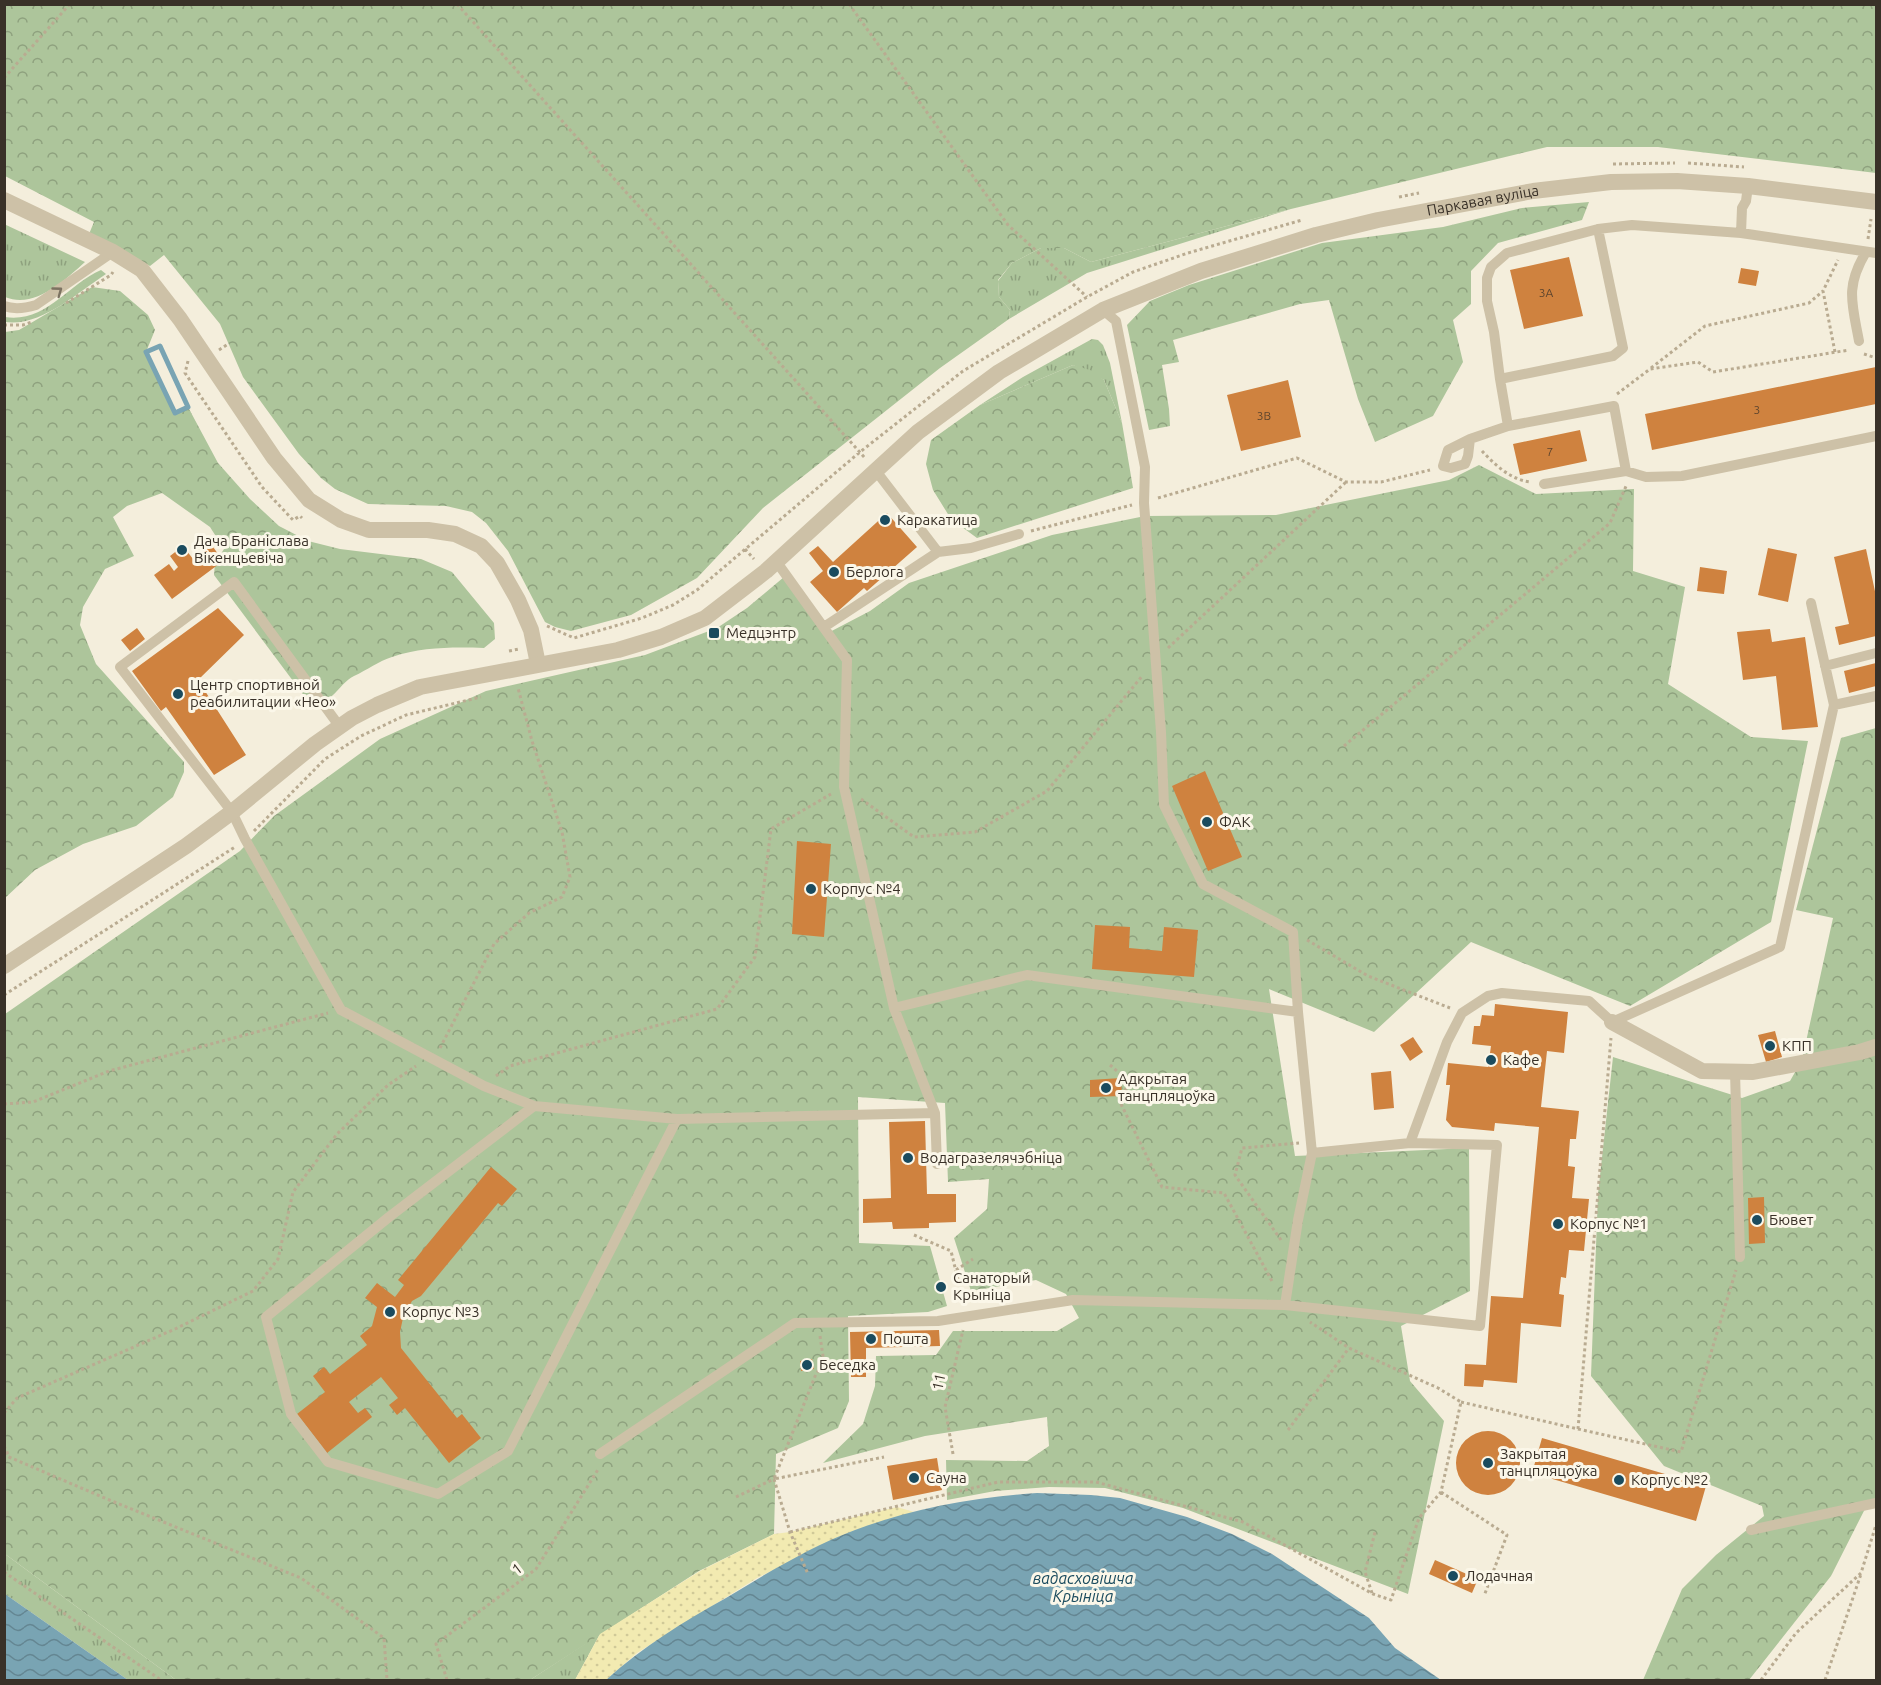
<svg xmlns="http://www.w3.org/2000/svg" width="1881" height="1685" font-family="Ubuntu,sans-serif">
  <defs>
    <pattern id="grass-tufts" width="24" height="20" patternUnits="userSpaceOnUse" patternTransform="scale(1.5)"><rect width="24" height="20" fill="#adc59b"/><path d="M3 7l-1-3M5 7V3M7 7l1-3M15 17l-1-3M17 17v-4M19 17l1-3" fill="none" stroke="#8ea17e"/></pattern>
    <pattern id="forest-crowns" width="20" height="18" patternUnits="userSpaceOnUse" patternTransform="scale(1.5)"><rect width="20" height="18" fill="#adc59b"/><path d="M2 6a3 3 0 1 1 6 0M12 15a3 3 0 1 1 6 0" fill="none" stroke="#8ea17e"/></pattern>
    <pattern id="sand-dots" width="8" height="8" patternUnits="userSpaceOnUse" patternTransform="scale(1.5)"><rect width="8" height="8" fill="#f2eab1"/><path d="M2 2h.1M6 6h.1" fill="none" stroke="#d0c998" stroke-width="1.8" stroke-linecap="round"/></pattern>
    <pattern id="water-waves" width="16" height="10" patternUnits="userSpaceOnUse" patternTransform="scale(1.5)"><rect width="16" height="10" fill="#79a4b3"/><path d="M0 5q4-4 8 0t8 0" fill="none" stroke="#648692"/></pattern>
  </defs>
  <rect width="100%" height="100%" fill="#f4eedc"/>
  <path fill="url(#grass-tufts)" d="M1291 209 1087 273 1009 319 1010 310 999 297 998 281 1012 263 1041 248H1064L1091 262Z
    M4 224 85 262C64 281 35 309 5 297Z
    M101 270 106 274C77 293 41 327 5 322V317C46 323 67 285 101 270Z
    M1092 339 1098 340 1103 345 1110 363 1122 423 1104 380 1073 365 980 405 1023 377Z
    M5 1554 176 1680H128L5 1594Z
    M600 1634 575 1680H530Z"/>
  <path fill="url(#forest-crowns)" d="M4 5H1876V173L1658 147H1547L1291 209 1091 262 1064 248H1041L1012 263 998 280 999 297 1010 310 1009 319 940 368 763 508 697 578 631 615 571 631 555 627 545 622 508 551 486 523 472 512 446 506 368 504 335 489 321 478 299 454 243 377 220 324 164 255 150 266 89 234 94 222 5 176Z
    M1589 202 1582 220 1498 243 1471 271V304L1453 320 1463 362 1433 416 1375 442 1358 399 1329 300 1300 304 1173 340 1179 362 1162 365 1169 409 1170 426 1149 430 1127 325 1150 301 1189 285 1322 243 1443 227 1522 208Z
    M92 287 120 291 148 315 155 330 146 352 174 413 188 407 218 463 250 499 279 526 308 541 340 549 421 559 452 572 494 623 495 639 484 648C453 647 422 647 392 657 379 661 367 670 354 676 335 686 332 711 305 697L214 575 215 563 224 549 210 527 162 493 127 506 113 517 134 556 105 569 83 607 80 625 96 664 184 762V772L173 797 136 826 83 844 35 870 5 898V332L19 330Z
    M1073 365 1090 370 1104 380 1122 423 1133 488 977 538 951 519 933 490 926 464 931 440 980 405Z
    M1479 465 1536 494 1634 489 1633 571 1685 587 1668 684 1751 737 1808 741 1771 922 1630 1006 1471 942 1374 1032 1269 989 1295 1156 1469 1148 1470 1291 1401 1326 1410 1381 1444 1421 1408 1594 1183 1508 1105 1488 1049 1487 995 1491 947 1500 946 1460 1027 1461 1049 1446 1047 1417 925 1436 823 1463 863 1424 875 1386 876 1356 936 1355 953 1331H1057L1079 1318 1066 1294 1036 1280 971 1291 954 1238 987 1209 989 1179 948 1182 945 1103 858 1097 859 1243 930 1246 947 1306 928 1312 848 1316 849 1401 838 1428 776 1454 774 1534 699 1571 530 1680H176L5 1554V1014L240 851 274 816 380 739 486 691 645 655 717 628 747 608 784 577 824 635 870 611 909 583 1052 535 1145 516 1276 515 1449 480Z
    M1876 728V1505L1868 1503 1831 1576 1749 1680H1643L1682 1589 1716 1555 1764 1516 1762 1506 1664 1466 1591 1376 1598 1194 1613 1057 1742 1098 1790 1081 1802 1060 1833 918 1796 910 1841 738Z"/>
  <path fill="url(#sand-dots)" d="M897 1507 914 1512 853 1531 757 1578 637 1653 606 1680H575L600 1634 700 1571 774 1534 790 1532Z"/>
  <path fill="url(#water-waves)" d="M1037 1493 1091 1495 1120 1498 1187 1517 1232 1534 1272 1554 1369 1618 1395 1648 1441 1680H606C642 1647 683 1622 726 1598 767 1573 810 1547 855 1530 913 1508 975 1497 1037 1493Z
    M4 1594H5L128 1680H5Z"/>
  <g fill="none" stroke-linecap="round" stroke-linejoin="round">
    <path stroke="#79a4b3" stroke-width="5" d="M160 346 188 407 175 413 146 352Z"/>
  </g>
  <path fill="#cf823f" d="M1569 257 1583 316 1524 329 1510 270Z
    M1741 268 1759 271 1756 286 1738 283Z
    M1876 367V404L1652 450 1645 414Z
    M1288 380 1301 437 1241 451 1227 395Z
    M1580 430 1587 461 1520 475 1513 444Z
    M887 513 917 547 867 591 864 588 837 612 810 582 823 571 809 553 818 546 833 562Z
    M211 544 223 561 172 599 154 575 169 564 174 571 178 567 170 556 183 546 193 559Z
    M1768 548 1797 554 1788 602 1758 595Z
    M1866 549 1876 596V636L1839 645 1835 627 1849 624 1834 557Z
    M1700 567 1727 571 1724 594 1697 591Z
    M218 608 244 635 198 680 246 755 214 775 166 707 161 711 132 671Z
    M137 628 145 639 130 651 121 640Z
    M1770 629 1772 642 1805 637 1818 727 1782 730 1776 676 1743 680 1737 632Z
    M1876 663V686L1849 693 1844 671Z
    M1205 771 1242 857 1208 871 1172 786Z
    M797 841 831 844 824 937 792 934Z
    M1095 925 1130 927 1129 948 1162 951 1164 927 1198 930 1194 977 1092 969Z
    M1495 1004 1568 1012 1564 1053 1547 1051 1541 1107 1579 1111 1576 1139H1570L1568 1166 1575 1167 1572 1198 1589 1199 1584 1251 1569 1250 1566 1278 1561 1277 1559 1294 1564 1295 1561 1327 1521 1323 1517 1383 1484 1380 1483 1387 1464 1386 1465 1364 1486 1365 1491 1296 1523 1298 1539 1127 1495 1123 1494 1131 1452 1127 1446 1120 1450 1085H1446L1448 1063 1488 1067 1491 1046 1472 1044 1474 1026H1480L1482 1015 1494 1016Z
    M1775 1031 1782 1057 1766 1062 1758 1035Z
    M1413 1037 1423 1052 1410 1061 1400 1045Z
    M1391 1071 1394 1108 1374 1110 1371 1073Z
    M1121 1078 1122 1096 1090 1097V1080Z
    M925 1121 927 1194H956V1222L929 1223V1228L893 1229 892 1222 863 1223V1199L891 1198 889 1122Z
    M491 1167 517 1189 502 1206 498 1203 421 1296 412 1301 403 1318 400 1332 401 1348 457 1418 462 1414 481 1438 449 1463 405 1408 397 1415 389 1405 398 1398 381 1377 349 1402 358 1413 365 1408 372 1417 327 1453 297 1414 325 1392 313 1376 324 1367 330 1374 367 1345 360 1336 372 1326 377 1307 365 1298 377 1283 395 1297 404 1285 398 1280Z
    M1764 1197 1765 1243 1749 1244 1748 1198Z
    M939 1330 940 1346 866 1348V1377H851L850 1332Z
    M812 1359 814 1369 801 1371 800 1361Z
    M1456 1463a32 32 0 1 1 64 0a32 32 0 1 1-64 0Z
    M1542 1438 1706 1486 1696 1521 1532 1473Z
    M937 1458 942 1490 893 1500 887 1466Z
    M1435 1560 1478 1579 1472 1593 1429 1574Z"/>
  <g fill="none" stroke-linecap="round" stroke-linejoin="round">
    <path stroke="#b9ab91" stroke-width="3" stroke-dasharray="3 3" stroke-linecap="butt" d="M457 4 865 458
      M849 4 1008 225 1087 297
      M4 78 70 4
      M1688 163 1744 167
      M1613 164 1675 163
      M1399 197 1419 193
      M1868 239 1871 219
      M66 303 111 275 113 272
      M4 325H23L32 322
      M219 350 228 344
      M1835 352 1823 291 1838 260
      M1864 354 1876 358
      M188 361 185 373 262 487 293 520 300 516 302 518
      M1651 368 1705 326 1809 303 1823 291
      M1617 394 1650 369 1698 362 1713 372 1849 350
      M1482 451C1495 465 1511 480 1531 482
      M1158 498 1297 458 1346 482H1381L1430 470
      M1031 531 1132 505
      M745 549 754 559
      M547 626 574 638 642 618 673 605 697 590 860 452 963 371 1087 297 1133 272 1188 253 1302 220
      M1168 648 1346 482
      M509 651 519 649
      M1344 746 1610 523 1627 484
      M861 799 914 837 975 832 1047 791 1143 675
      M254 831 325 759 361 736 406 715 481 697
      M1307 940 1368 976 1450 1008
      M4 995 235 847
      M440 1048 494 944 529 913 562 897 570 877 562 832 532 741 518 688
      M1110 1065 1125 1078 1126 1099 1121 1104 1162 1187 1224 1193 1273 1283
      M496 1076 510 1066 717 1009 755 957 771 829 831 794
      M4 1104 33 1102 109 1071 328 1013
      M914 1235 951 1251 962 1296 957 1304
      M1281 1240 1235 1175 1242 1148 1299 1143
      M956 1270 973 1259
      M820 1336 824 1363 816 1374 774 1479 884 1457
      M1461 1402 1578 1429 1611 1038
      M4 1413 17 1398 175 1329 253 1291 278 1259 293 1192 337 1134 388 1085 416 1066
      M1578 1429 1681 1452 1736 1270
      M1288 1430 1349 1348
      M4 1446 9 1456
      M4 1453 9 1457 107 1499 301 1578 384 1638 387 1680
      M953 1454 945 1407 963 1330
      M1441 1492 1507 1535 1484 1596
      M736 1497 774 1479 790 1532 808 1574
      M790 1532 998 1482H1096L1243 1522 1373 1594 1391 1600 1419 1518 1441 1492 1461 1402 1438 1388 1349 1348 1310 1322
      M4 1572 161 1680
      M1372 1593 1365 1572 1375 1532
      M447 1680 436 1644 536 1569 599 1468
      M1761 1680 1796 1633 1861 1573 1876 1525
      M1825 1680 1861 1574"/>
    <path stroke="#cdc1a7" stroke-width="10" d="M1598 229 1623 348 1613 356 1500 379 1508 426 1614 406 1626 471 1646 477 1682 476 1876 436
      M1741 233 1742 208 1746 201 1748 186
      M4 306C15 310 26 308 36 305L113 252
      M1103 310 1116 321 1145 467 1144 503 1161 732 1164 805 1203 884 1293 932 1298 1012 1312 1153 1298 1220 1285 1305
      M1859 341C1852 303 1845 287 1866 252
      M1500 379 1494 332 1487 301V278L1491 267 1507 253 1598 229 1632 225 1741 233 1876 253
      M1470 439 1468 456 1465 464 1451 468 1443 466 1448 450 1470 439 1508 426
      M1544 484 1626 471
      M938 552 971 548 1019 534
      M776 561 847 660 844 787 894 1008 935 1113 937 1164
      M1811 603 1834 705
      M824 627 938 552 876 471
      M1825 666 1876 653
      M340 727 234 582 120 667 232 812 245 839 341 1010 484 1086 534 1106
      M894 1008 1027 975 1298 1012
      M1735 1071 1740 1257
      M677 1119 508 1451 438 1494 328 1462 291 1414 266 1317 389 1217 534 1106 677 1119 935 1113
      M1312 1153 1410 1143 1447 1042 1462 1013 1488 996 1502 993 1589 1001 1612 1022 1780 947 1834 705 1876 696
      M600 1454 795 1323 938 1321 1073 1300 1285 1305 1480 1326 1497 1145 1410 1143
      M1751 1530 1876 1503"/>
    <path stroke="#cdc1a7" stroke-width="16" d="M4 200 113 252 142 270 180 319 274 458 309 500 341 520 369 530H428L455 534 481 546 497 563 518 600 531 630 538 664
      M1612 1022 1702 1071 1753 1072 1860 1052 1876 1047"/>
    <path stroke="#cdc1a7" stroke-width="16" id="s1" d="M4 966 186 846 232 812 315 744 352 718 377 705 420 687 618 650 661 637 705 618 766 571 918 432 999 372 1103 310 1201 271 1316 235 1378 220 1533 191 1611 182 1677 181 1748 186 1876 202"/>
  </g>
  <defs><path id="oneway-chevron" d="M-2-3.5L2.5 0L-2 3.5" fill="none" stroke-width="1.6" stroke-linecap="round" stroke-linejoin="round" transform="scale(1.5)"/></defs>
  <use stroke="#7c7261" href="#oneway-chevron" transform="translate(58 291) rotate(-36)"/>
  <g fill="#1a4b5e" stroke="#fbf7e9" stroke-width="2">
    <circle cx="885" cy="520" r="6"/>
    <circle cx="182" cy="550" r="6"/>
    <circle cx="834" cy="572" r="6"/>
    <rect x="708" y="627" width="12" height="12" rx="3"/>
    <circle cx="178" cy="694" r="6"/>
    <circle cx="1207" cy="822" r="6"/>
    <circle cx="811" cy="889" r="6"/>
    <circle cx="1770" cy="1046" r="6"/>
    <circle cx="1491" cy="1060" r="6"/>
    <circle cx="1106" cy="1088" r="6"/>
    <circle cx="908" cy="1158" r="6"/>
    <circle cx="1757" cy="1220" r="6"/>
    <circle cx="1558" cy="1224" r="6"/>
    <circle cx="941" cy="1287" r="6"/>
    <circle cx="390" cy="1312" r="6"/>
    <circle cx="871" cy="1339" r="6"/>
    <circle cx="807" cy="1365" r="6"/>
    <circle cx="1488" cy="1463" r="6"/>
    <circle cx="914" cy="1478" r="6"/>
    <circle cx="1619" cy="1480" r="6"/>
    <circle cx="1453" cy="1576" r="6"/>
  </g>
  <g text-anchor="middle" stroke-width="6" stroke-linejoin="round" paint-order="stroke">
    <g font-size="12" fill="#5e452e">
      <text x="1546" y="297">3А</text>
      <text x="1757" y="414">3</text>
      <text x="1264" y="420">3В</text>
      <text x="1550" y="456">7</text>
    </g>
    <g font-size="15" fill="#393128" stroke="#fbf7e9">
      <text dy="5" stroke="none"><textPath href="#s1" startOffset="1698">Паркавая вуліца</textPath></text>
      <text transform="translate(939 1382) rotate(-77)" y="5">11</text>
      <text transform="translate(517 1569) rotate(-37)" y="5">1</text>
    </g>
    <g font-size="15" fill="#393128" stroke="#fbf7e9" text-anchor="start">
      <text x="897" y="525">Каракатица</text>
      <text x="194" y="546">Дача Браніслава<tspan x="194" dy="17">Вікенцьевіча</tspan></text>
      <text x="846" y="577">Берлога</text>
      <text x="726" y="638">Медцэнтр</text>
      <text x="190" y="690">Центр спортивной<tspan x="190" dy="17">реабилитации «Нео»</tspan></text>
      <text x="1219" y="827">ФАК</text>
      <text x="823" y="894">Корпус №4</text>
      <text x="1782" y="1051">КПП</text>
      <text x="1503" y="1065">Кафе</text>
      <text x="1118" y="1084">Адкрытая<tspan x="1118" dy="17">танцпляцоўка</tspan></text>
      <text x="920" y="1163">Водагразелячэбніца</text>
      <text x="1769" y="1225">Бювет</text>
      <text x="1570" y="1229">Корпус №1</text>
      <text x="953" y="1283">Санаторый<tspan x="953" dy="17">Крыніца</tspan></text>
      <text x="402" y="1317">Корпус №3</text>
      <text x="883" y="1344">Пошта</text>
      <text x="819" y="1370">Беседка</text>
      <text x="1500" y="1459">Закрытая<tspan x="1500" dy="17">танцпляцоўка</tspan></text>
      <text x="926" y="1483">Сауна</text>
      <text x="1631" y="1485">Корпус №2</text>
      <text x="1465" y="1581">Лодачная</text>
    </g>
    <g font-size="16" font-style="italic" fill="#1a4b5e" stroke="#fbf7e9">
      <text x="1083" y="1584">вадасховішча<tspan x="1083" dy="18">Крыніца</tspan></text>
    </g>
  </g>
  <rect width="1881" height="1685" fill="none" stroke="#393128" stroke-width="12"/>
</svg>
